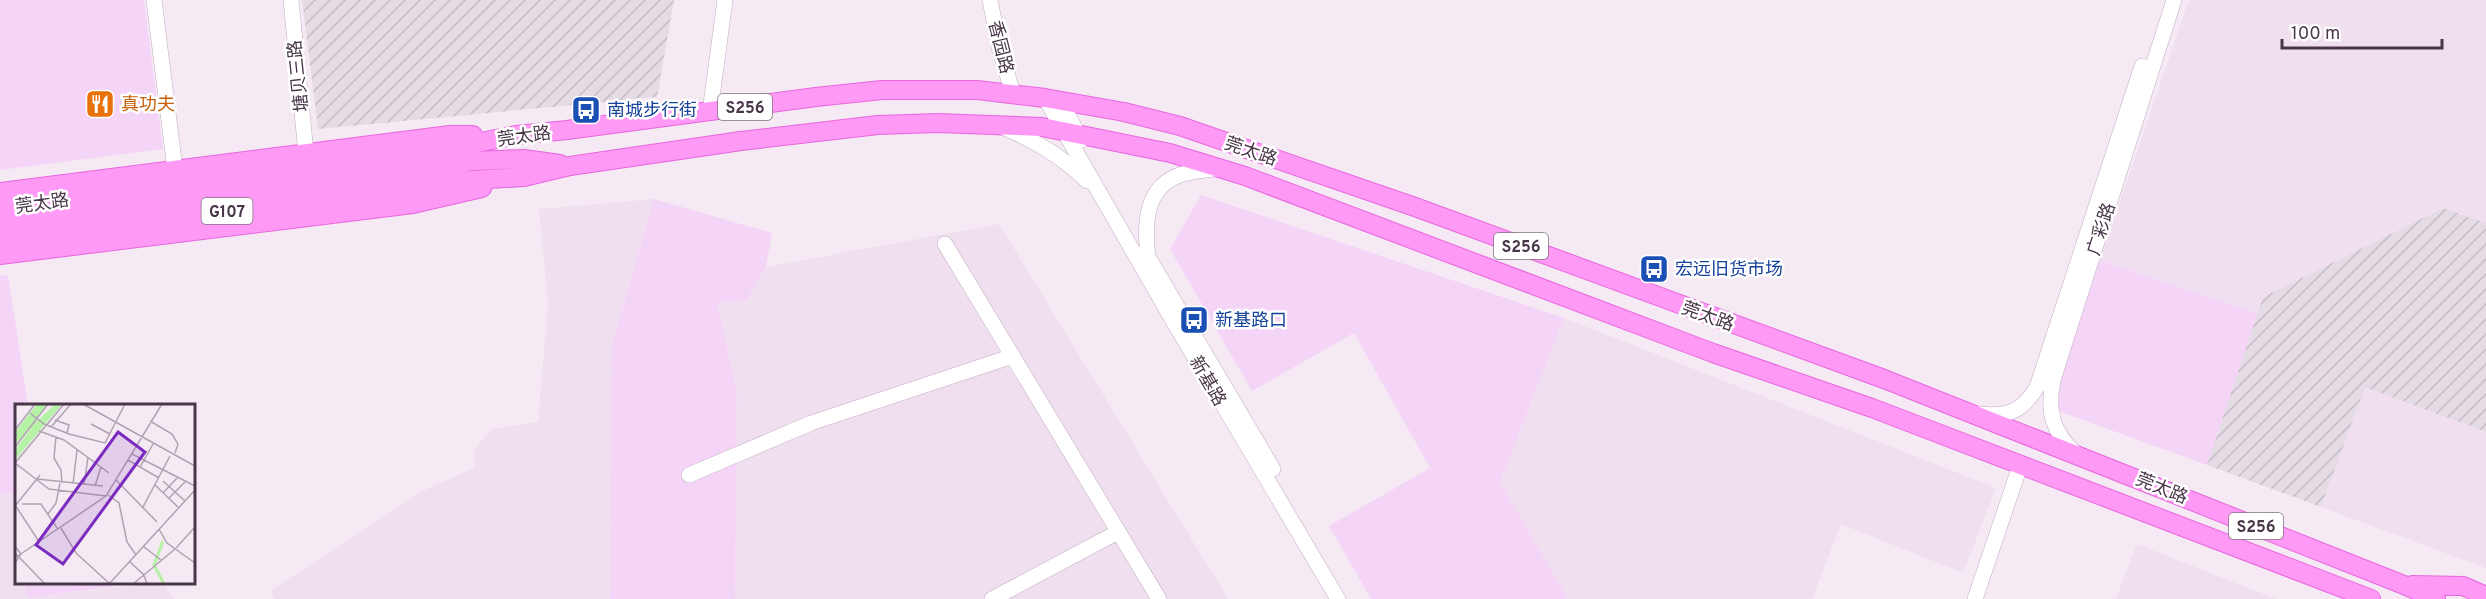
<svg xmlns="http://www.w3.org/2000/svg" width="2486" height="599" font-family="Overpass,'Noto Sans SC',sans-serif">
  <defs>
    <pattern id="industrial-furrows" width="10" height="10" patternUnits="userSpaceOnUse" patternTransform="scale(1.5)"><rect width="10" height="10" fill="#e4dbe5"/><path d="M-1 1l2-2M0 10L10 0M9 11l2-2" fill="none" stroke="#c5bdc6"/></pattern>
  </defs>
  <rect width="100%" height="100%" fill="#f5eaf4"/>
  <path fill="#f0dfef" d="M2189 0H2486V223L2442 208 2263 297 2257 314 2100 260Z
    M654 199 612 345 610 599H274L270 591 419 493 475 467V449L491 429 538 422 548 304 539 209Z
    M999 224 1228 599H735L737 391 717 303 746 301 766 267Z
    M1564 318 1996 488 1963 573 1841 524 1812 599H1568L1500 482Z
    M2365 387 2486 432V568L2321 507Z
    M12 493 16 523V582L24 583 27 598 162 582 174 599H0V495Z
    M2137 544 2276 599H2116Z"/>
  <path fill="#f5d5f7" d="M0 0H144L163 149 0 170Z
    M1201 195 1564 318 1500 482 1568 599H1371L1329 526 1430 468 1354 333 1252 391 1170 249Z
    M654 199 772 233 766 267 746 301 717 303 737 391 735 599H610L612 345Z
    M2100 260 2257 313 2263 297 2207 465 2050 408Z
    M8 275 28 405 16 406V523L12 493 0 495V276Z
    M24 583H110L111 587 27 598Z"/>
  <path fill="url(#industrial-furrows)" d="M302 0H674L657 97 318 129Z
    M2443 208 2486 223V432L2365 387 2321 507 2207 465 2263 297Z"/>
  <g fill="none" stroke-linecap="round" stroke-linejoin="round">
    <g stroke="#c1acc0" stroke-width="16">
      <path id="minor" d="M154 0 175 169
        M291 0 306 153
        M990 0 1000 51 1013 93
        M1045 98 1172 319 1338 599
        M1060 100 1081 140
        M710 112 725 0
        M1005 128C1036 141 1063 157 1087 181
        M945 244 1159 599
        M1148 257 1273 469
        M1148 257C1144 223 1145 185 1183 174 1194 171 1208 170 1220 168
        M1979 414C2008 417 2022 412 2037 387L2142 66
        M2076 454C2052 432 2047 411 2053 380L2174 0
        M689 475 811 423 1013 356
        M992 599 1118 532
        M1975 599 2020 466"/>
    </g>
    <g stroke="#e766dd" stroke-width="20">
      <path id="major" d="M0 192 450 135H473
        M0 208 447 149 516 135 567 130 816 97 882 90H977L1045 98 1124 112 1180 126 1415 207 1884 379 2404 585 2436 599
        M0 224 473 161 524 159 560 164
        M0 241 455 181 524 177 570 166 741 141 878 125 938 123 1042 127 1170 153 1245 176 1713 353 1872 408 2371 599
        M0 255 413 204 482 188
        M2412 585 2463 586 2486 596"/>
    </g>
    <use href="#minor" stroke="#fff" stroke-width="15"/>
    <use href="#major" stroke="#ff99f6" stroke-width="18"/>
  </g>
  <defs>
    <g id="restaurant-square" transform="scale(1.5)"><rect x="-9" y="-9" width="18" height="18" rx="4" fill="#e8710a" stroke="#fff"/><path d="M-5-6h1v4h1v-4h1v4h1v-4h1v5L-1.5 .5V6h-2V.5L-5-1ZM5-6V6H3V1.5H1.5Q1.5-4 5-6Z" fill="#fff"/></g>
    <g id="bus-square" transform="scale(1.5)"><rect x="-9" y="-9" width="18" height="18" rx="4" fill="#1a4fb4" stroke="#fff"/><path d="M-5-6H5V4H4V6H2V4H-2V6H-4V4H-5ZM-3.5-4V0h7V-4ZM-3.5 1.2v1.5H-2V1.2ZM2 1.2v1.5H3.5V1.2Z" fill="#fff"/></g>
  </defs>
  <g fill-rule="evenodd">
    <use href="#restaurant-square" x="100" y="104"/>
    <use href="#bus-square" x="586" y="110"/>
    <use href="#bus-square" x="1654" y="269"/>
    <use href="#bus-square" x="1194" y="320"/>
  </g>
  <g text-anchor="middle" stroke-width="5" stroke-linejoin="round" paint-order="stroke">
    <g fill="#fff" stroke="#807380" stroke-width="1.5">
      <rect x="718" y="94" width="54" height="26" rx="4.5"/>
      <rect x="201.5" y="198" width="51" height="26" rx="4.5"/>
      <rect x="1494" y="233" width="54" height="26" rx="4.5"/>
      <rect x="2229" y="513" width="54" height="26" rx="4.5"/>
    </g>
    <g font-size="16" font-weight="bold" fill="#493749">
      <text x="745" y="113">S256</text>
      <text x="227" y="217">G107</text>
      <text x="1521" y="252">S256</text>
      <text x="2256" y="532">S256</text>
    </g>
    <g font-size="18" fill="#493749" stroke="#fff">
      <text transform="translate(1001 47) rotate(76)" y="6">香园路</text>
      <text transform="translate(298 76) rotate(-96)" y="6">塘贝三路</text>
      <text transform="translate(524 136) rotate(-8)" y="6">莞太路</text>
      <text transform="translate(1251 151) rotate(19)" y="6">莞太路</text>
      <text transform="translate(42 203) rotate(-8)" y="6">莞太路</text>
      <text transform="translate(2101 229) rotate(-72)" y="6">广彩路</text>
      <text transform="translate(1708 316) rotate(20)" y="6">莞太路</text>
      <text transform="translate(1208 381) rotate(60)" y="6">新基路</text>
      <text transform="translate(2162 488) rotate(22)" y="6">莞太路</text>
    </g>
    <g font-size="18" fill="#c56008" stroke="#fff" text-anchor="start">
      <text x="121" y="110">真功夫</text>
    </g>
    <g font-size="18" fill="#164399" stroke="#fff" text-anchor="start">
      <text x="607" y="116">南城步行街</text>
      <text x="1675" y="275">宏远旧货市场</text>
      <text x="1215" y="326">新基路口</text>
    </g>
  </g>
  <g transform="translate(15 404)">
    <rect width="180" height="180" fill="#f5eaf4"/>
    <path d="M22 0H32L19 20 40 0H47L0 56V46L18 22 0 40V28Z" fill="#b6f2a5"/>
    <path fill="none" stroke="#b6f2a5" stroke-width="3" d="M148 137 139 161 149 180"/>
    <path fill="none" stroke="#b0a2b0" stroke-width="1.5" d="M68 0 180 62M15 9 29 20 54 30 90 39 110 0M40 16 54 21 52 29M135 17 157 30 163 40 160 49M76 20 95 30M36 23 56 0M0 26 20 0M24 27 49 36 94 69M41 32 39 54 46 66 47 79M0 43 33 0M117 50 180 82M113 56 144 74M0 59 34 85 91 92M0 59 49 0M125 63 138 40M22 75 88 82M101 76 142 118M148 77 170 97M58 80 62 46M69 81 73 53M140 81 163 103M80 82 86 63M148 89 163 73M93 91 104 99 112 138 121 151M154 94 171 77M7 100H26L42 124M0 101 23 136M0 102 25 71M128 103 155 52M33 110 41 99 45 79M46 124 61 149 95 180M144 125 152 139 180 159M0 142 6 150 0 159M129 143 146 156M161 144 180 123M0 149 30 180M0 154 91 92 147 0M115 158 129 171 132 180M94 180 180 86M118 180 160 145"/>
    <path fill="#7b2cbf" fill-opacity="0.15" stroke="#7b2cbf" stroke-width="3" d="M103 28 130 48 48 160 21 141Z"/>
    <rect width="180" height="180" fill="none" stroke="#493749" stroke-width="3"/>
  </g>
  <path d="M2282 39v9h160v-9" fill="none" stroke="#493749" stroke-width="3"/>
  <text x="2291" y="39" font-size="18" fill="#493749" stroke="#ffffff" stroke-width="4.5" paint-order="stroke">100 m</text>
</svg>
